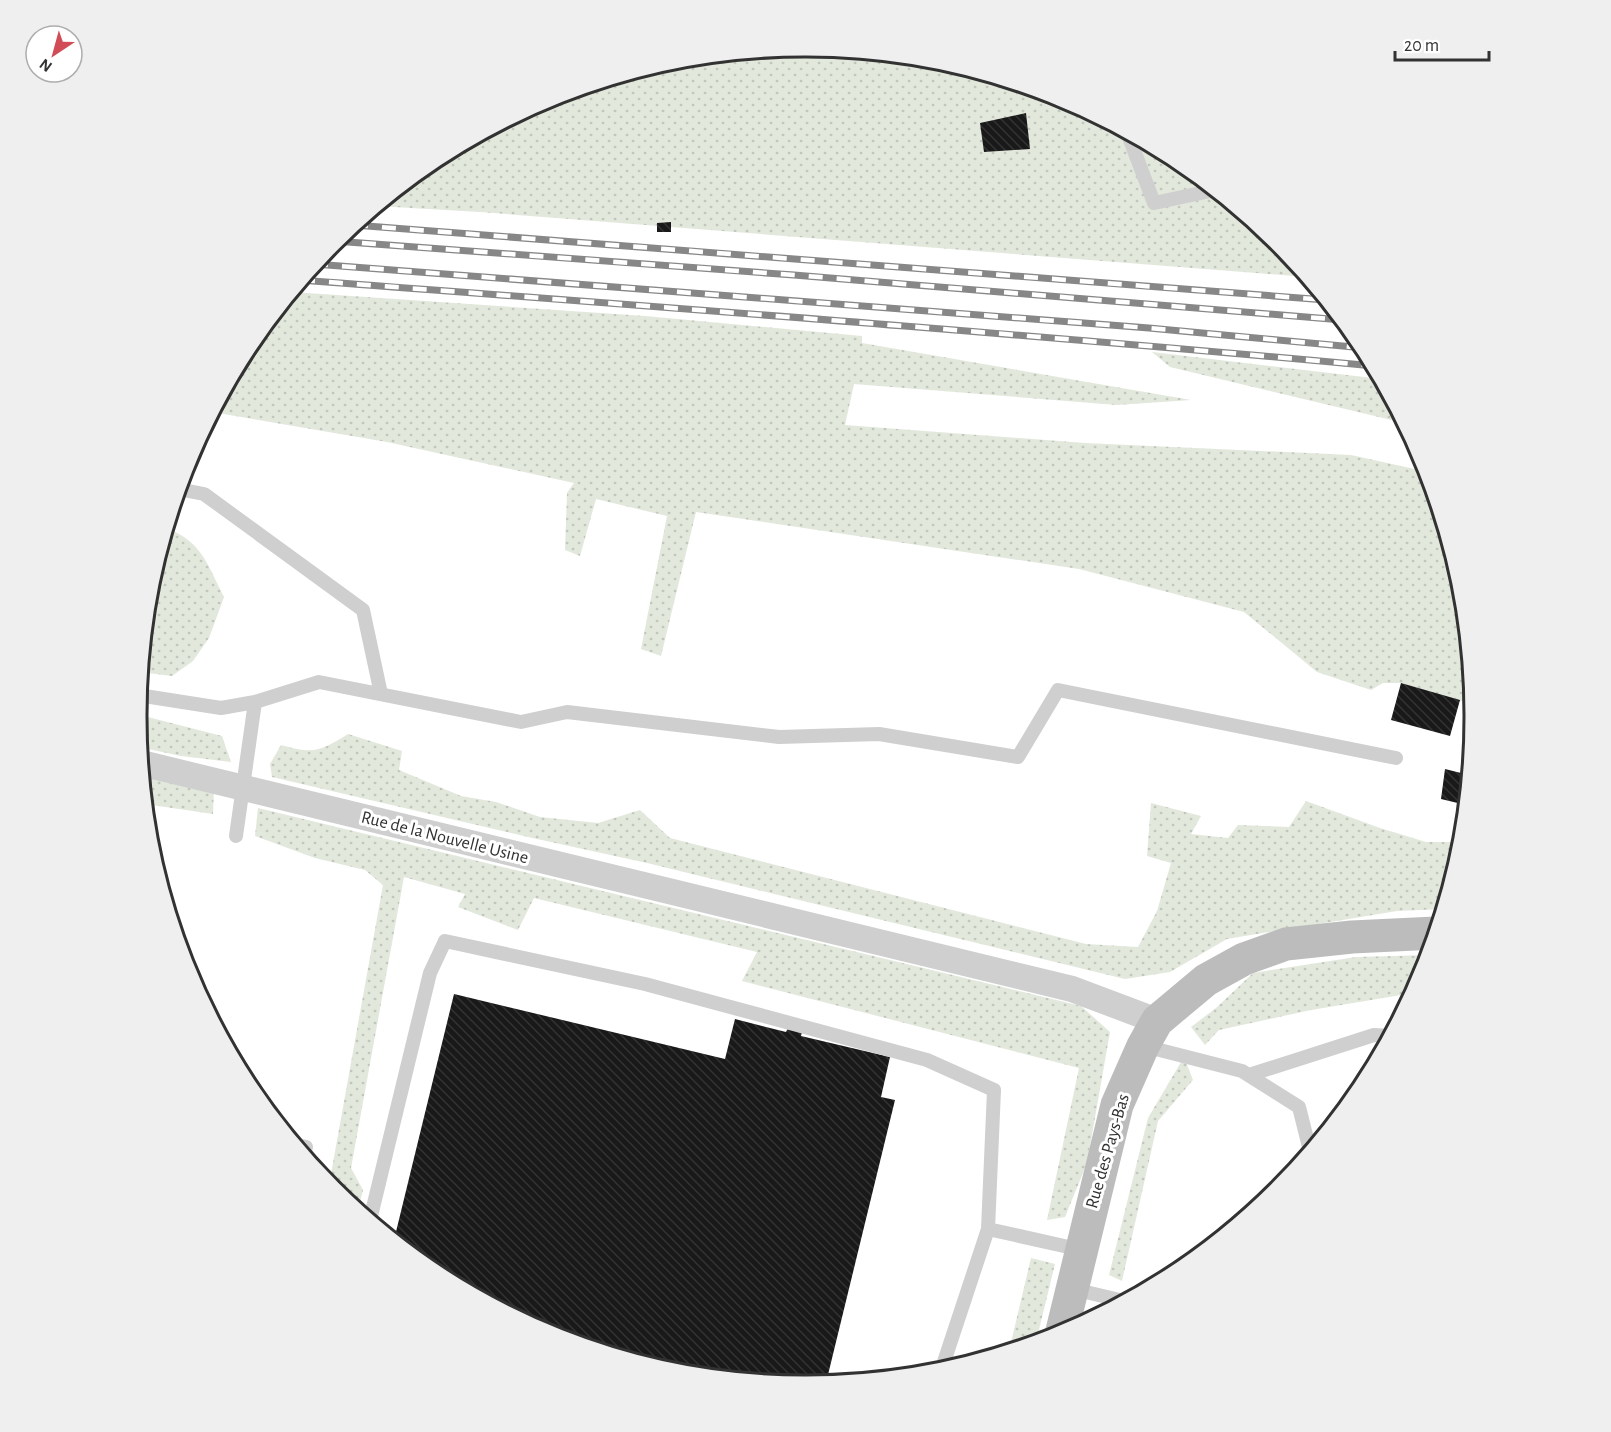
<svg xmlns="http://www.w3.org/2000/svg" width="1611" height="1432" font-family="'Alegreya Sans',sans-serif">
  <defs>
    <pattern id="grass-dots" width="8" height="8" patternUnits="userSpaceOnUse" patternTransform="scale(1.5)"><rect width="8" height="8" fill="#e2e8dc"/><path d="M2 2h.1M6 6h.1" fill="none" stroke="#c2c7bd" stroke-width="1.8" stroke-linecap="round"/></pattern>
    <pattern id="building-back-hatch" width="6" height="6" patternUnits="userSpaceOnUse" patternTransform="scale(1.5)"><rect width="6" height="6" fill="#191919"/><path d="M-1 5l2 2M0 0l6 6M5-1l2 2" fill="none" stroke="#323232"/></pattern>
  </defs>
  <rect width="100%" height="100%" fill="#fff"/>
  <path fill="url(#grass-dots)" d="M806 47 936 59 1062 98 1178 160 1279 243 1307 277 480 212 377 206 434 159 550 97 675 59Z
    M292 292 645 316 862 336V343L1191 400 1117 405 854 384 845 425 1085 443 1351 455 1428 472 1462 586 1474 705 1401 683H1383L1371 690 1317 672 1244 612 1079 569 696 512 661 656 641 649 667 516 596 499 580 556 565 550 567 493 574 483 387 442 212 412 249 344Z
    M1152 352 1381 379 1404 423 1170 367Z
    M166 528C202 541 208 566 224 597L209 638 193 661 172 676 140 672 149 585Z
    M136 714 222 736 231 762 181 756 139 747Z
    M348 734 402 751 399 770 461 796 496 802 540 817 598 823 640 810 670 838 1086 944 1138 947 1157 911 1171 863 1147 856 1151 803 1201 816 1191 834 1228 838 1238 825 1289 827 1306 801 1380 828 1426 842H1463L1443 909 1397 911 1227 939 1170 972 1125 979 647 863 528 837 272 777 270 764 281 745C314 754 319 752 348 734Z
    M142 774 214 789 213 814 145 804Z
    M258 808 1081 1006 1110 1032 1087 1163 1065 1217 1047 1220 1079 1068 742 981 757 952 534 898 518 930 458 907 465 894 404 877 351 1168 363 1190 358 1210 329 1185 383 885 365 870 315 858 255 836Z
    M1429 955 1424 973 1413 993 1311 1010 1219 1030 1205 1045 1191 1027 1216 1008 1253 973 1356 957Z
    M1184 1057 1193 1080 1158 1121 1122 1281 1109 1275 1148 1118Z
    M1031 1258 1055 1264 1036 1342 1009 1351Z"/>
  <path fill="url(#building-back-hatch)" d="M1026 113 1030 149 984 152 980 123Z
    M671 222V232H657V223Z
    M1401 683 1460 700 1450 736 1391 720Z
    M1445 769 1469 775 1466 805 1441 799Z
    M454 994 725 1059 735 1019 786 1032 788 1028 802 1032 801 1036 890 1057 881 1097 895 1100 826 1383 805 1385 675 1373 549 1334 433 1272 394 1240Z"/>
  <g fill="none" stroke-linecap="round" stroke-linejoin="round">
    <path stroke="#cfcfcf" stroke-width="14" d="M1127 132 1154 203 1215 190
      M178 489 204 494 363 610 381 694
      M138 695 221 708 255 702 236 836
      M255 702 319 682 521 722 567 712 779 737 879 734 1018 757 1058 690 1396 758
      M1144 1046 1242 1071 1299 1107 1310 1151
      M1249 1075 1374 1035 1390 1036
      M295 1145 306 1147 304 1155
      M370 1220 430 973 445 941 645 984 927 1060 994 1090 988 1229 941 1371
      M988 1229 1082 1250
      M1073 1289 1124 1301"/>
    <path stroke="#cfcfcf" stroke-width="26" d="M141 763 1072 989 1157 1021"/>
    <path stroke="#bcbcbc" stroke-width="33" d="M1061 1335 1117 1105 1143 1046 1157 1021 1206 980 1244 959 1286 944 1352 937 1436 933"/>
    <g stroke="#878787" stroke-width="7">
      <path id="rail" d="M354 225 1326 300
        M334 241 794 275 1342 320
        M314 264 1149 328 1364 348
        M301 280C659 307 1017 333 1374 366"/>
    </g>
    <use href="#rail" stroke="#fff" stroke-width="4.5" stroke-dasharray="14" stroke-linecap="butt"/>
  </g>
  <g text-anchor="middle" stroke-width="6" stroke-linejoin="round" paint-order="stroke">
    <g font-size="18" fill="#323232" stroke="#fff">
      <text transform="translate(445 837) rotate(14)" y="6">Rue de la Nouvelle Usine</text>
      <text transform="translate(1107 1151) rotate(-74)" y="6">Rue des Pays-Bas</text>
    </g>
  </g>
  <path d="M0 0H1611V1432H0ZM805 57H806A658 658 0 0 1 1464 715V717A658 658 0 0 1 806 1375H805A658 658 0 0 1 147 717V715A658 658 0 0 1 805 57Z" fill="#efefef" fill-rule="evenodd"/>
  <path fill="none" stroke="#323232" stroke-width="3" d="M805 57H806A658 658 0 0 1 1464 715V717A658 658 0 0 1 806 1375H805A658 658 0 0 1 147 717V715A658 658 0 0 1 805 57Z"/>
  <g transform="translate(54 54) rotate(216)"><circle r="28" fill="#ffffff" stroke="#adadad" stroke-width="1.5"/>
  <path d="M0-4.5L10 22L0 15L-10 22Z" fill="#d14c57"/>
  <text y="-9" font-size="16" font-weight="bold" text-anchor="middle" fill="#323232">N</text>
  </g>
  <path d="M1395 51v9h94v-9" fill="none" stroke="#323232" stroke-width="3"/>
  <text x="1404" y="51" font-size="18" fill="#323232" stroke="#ffffff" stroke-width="4.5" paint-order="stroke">20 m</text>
</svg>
